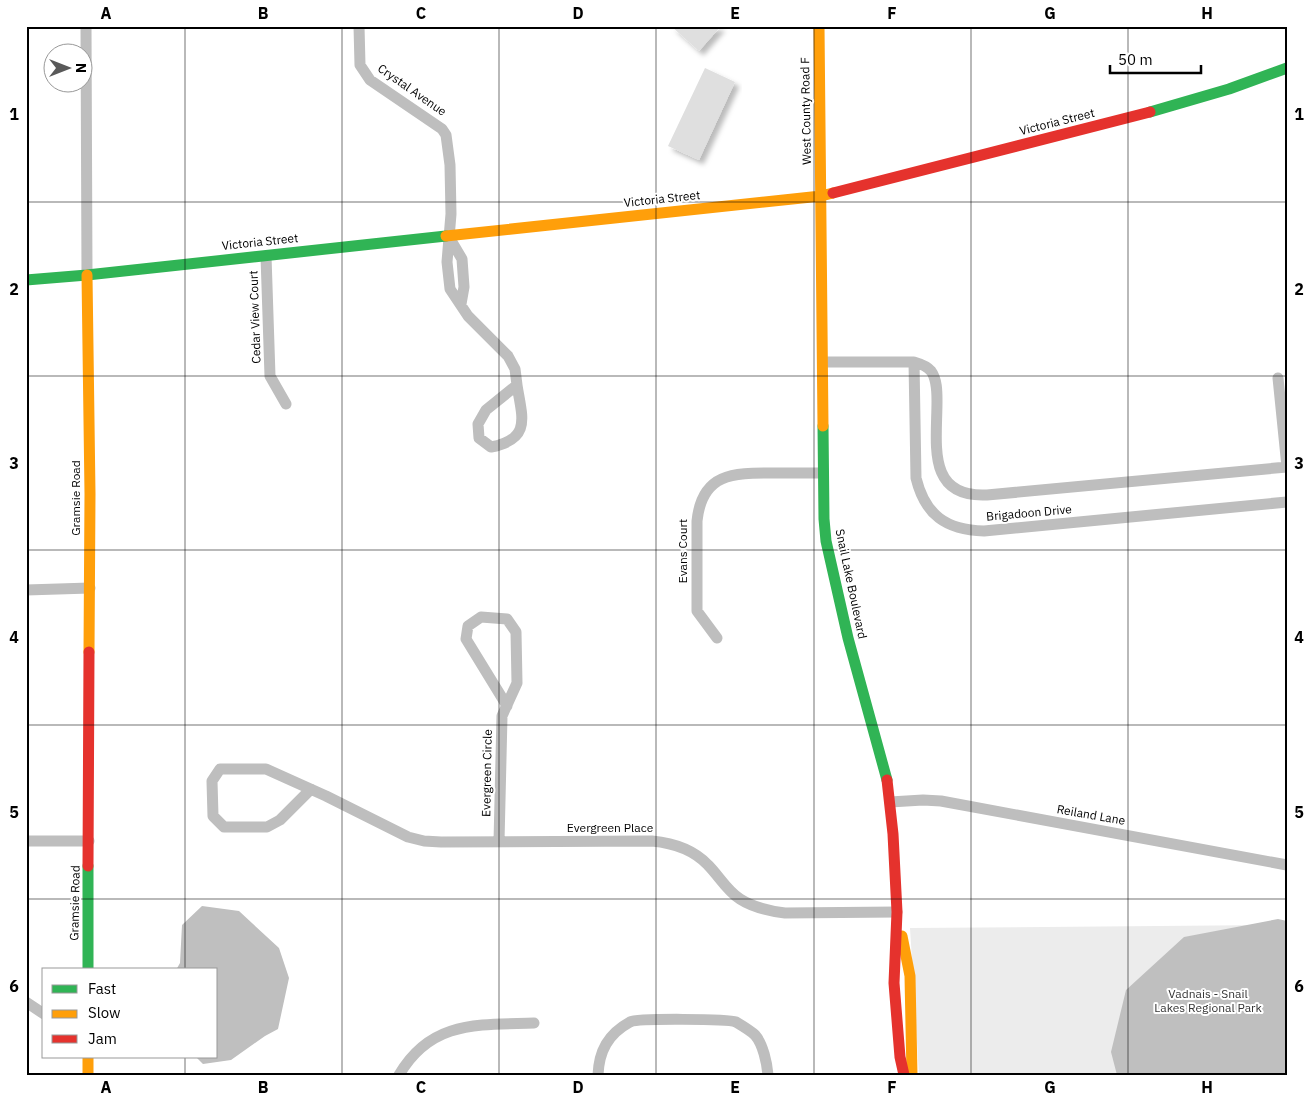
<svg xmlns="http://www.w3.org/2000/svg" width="1313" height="1101" font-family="'IBM Plex Sans',sans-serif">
  <defs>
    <filter id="shadow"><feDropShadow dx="4.5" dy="4.5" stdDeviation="2.5" flood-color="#0004"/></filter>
  </defs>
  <rect width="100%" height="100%" fill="#fff"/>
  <path fill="#ececec" d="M1287 925V1075H919L910 928Z"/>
  <path fill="#bfbfbf" d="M202 906 239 911 279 948 289 978 278 1029 265 1036 231 1060 203 1064 196 1057H216V970H176L180 963 182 925Z
    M1278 919 1287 921V1075H1117L1111 1052 1126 990 1184 937Z"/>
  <path fill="#dfdfdf" filter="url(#shadow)" d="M671 26H721L699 51Z
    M705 68 735 82 699 160 668 146Z"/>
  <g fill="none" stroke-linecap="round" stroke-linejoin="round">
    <path stroke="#bebebe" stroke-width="11" d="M86 26 87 275
      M359 26 360 65 370 80 442 129 446 135 450 165 451 214 447 262 450 289 468 316 508 356 515 369 517 385 486 410 478 424 479 438 491 447C532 439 522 417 517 385
      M449 237 462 259 464 287 461 304
      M266 256 270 376 286 404
      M823 362H914C921 364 927 366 931 371 937 379 937 392 937 401 937 444 926 498 987 495L1287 467
      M914 362 916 478C925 515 946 530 984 531L1287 502
      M1278 378 1287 467
      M26 590 90 588
      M717 638 697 611V521C702 473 733 473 772 473 789 473 806 473 823 473
      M311 789 280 820 267 827H224L213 816 212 781 220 769H266L326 796 408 837 424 841 441 842 652 841C673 843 693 849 708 865 719 876 727 891 740 899 754 908 769 911 785 913L897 912
      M890 802 923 800 941 801 1287 865
      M26 841H89
      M499 842 502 716 517 683 516 632 507 619 481 617 468 626 466 639 507 706
      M26 1002 44 1014
      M399 1075C431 1020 478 1025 534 1023
      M598 1075C599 1051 608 1034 630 1022 638 1018 728 1019 736 1022 741 1025 751 1031 755 1035 763 1044 767 1063 768 1075"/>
    <path stroke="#30b455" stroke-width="11" d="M1150 112 1229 89 1287 68
      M26 280 87 275 446 236
      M823 426 824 519 826 541 848 638 887 780
      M88 970V866"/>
    <path stroke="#ff9f0a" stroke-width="11" d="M819 26 823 426
      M446 236 821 196 833 193
      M87 275 90 494 89 652
      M902 936 910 976 912 1075
      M88 1057V1075"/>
    <path stroke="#e5322d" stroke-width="11" d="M833 193 1150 112
      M887 780 893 834 897 912 894 983 900 1057 904 1075
      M88 866 89 652"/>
  </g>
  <path fill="none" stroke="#000" stroke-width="1" stroke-opacity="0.55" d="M185 26V970M342 26V1075M499 26V1075M656 26V1075M814 26V1075M971 26V1075M1128 26V1075M26 202H1287M26 376H1287M26 550H1287M26 725H1287M26 899H1287M185 1057V1075"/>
  <g text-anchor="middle" stroke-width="4" stroke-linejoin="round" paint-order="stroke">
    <g font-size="12" fill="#000" stroke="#fff">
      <text transform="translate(412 90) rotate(35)" y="4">Crystal Avenue</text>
      <text transform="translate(806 111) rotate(-91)" y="4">West County Road F</text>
      <text transform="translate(1057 122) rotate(-14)" y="4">Victoria Street</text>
      <text transform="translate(662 199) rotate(-6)" y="4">Victoria Street</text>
      <text transform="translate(260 242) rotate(-6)" y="4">Victoria Street</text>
      <text transform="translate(255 317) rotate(-92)" y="4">Cedar View Court</text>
      <text transform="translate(76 498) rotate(-90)" y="4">Gramsie Road</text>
      <text transform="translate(1029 513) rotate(-5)" y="4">Brigadoon Drive</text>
      <text transform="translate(683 551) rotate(-90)" y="4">Evans Court</text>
      <text transform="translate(851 584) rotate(78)" y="4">Snail Lake Boulevard</text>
      <text transform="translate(487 773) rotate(-89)" y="4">Evergreen Circle</text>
      <text transform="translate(1091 815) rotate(10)" y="4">Reiland Lane</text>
      <text x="610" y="832">Evergreen Place</text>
      <text transform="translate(75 903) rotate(-89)" y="4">Gramsie Road</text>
    </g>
    <g font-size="12" fill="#333" stroke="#fff">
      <text x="1208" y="998">Vadnais - Snail<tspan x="1208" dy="14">Lakes Regional Park</tspan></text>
    </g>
  </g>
  <rect width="1313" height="1101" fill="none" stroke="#ffffff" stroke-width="55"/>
  <rect x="42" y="968" width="175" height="90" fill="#ffffff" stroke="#999999"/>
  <rect x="52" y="985" width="25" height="8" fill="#30b455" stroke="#999999"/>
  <text x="88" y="994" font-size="15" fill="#000000">Fast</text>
  <rect x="52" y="1010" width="25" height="8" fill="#ff9f0a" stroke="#999999"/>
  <text x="88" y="1018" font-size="15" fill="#000000">Slow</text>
  <rect x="52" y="1035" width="25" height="8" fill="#e5322d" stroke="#999999"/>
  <text x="88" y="1044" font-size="15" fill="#000000">Jam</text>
  <g transform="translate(68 68) rotate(90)"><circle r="24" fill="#ffffff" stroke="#999999"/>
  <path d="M0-4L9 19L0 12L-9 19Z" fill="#595959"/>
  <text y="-8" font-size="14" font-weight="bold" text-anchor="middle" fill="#000000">N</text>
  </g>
  <path d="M1110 65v8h91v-8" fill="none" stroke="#000000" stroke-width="2.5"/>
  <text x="1118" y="65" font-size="15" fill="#000000" stroke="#ffffff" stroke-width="4" paint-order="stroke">50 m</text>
  <rect x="28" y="28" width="1258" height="1046" fill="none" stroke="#000" stroke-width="2"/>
  <g font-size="16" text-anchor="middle" font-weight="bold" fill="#000">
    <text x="106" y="19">A</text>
    <text x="263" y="19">B</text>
    <text x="421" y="19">C</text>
    <text x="578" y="19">D</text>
    <text x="735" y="19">E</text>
    <text x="892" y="19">F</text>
    <text x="1050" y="19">G</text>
    <text x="1207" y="19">H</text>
    <text x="14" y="120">1</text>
    <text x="1299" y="120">1</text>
    <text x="14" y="295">2</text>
    <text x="1299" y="295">2</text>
    <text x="14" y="469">3</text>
    <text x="1299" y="469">3</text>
    <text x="14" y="643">4</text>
    <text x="1299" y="643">4</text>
    <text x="14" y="818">5</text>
    <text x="1299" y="818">5</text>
    <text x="14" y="992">6</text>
    <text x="1299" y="992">6</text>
    <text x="106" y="1093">A</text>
    <text x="263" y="1093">B</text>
    <text x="421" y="1093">C</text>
    <text x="578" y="1093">D</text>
    <text x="735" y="1093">E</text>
    <text x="892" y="1093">F</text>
    <text x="1050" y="1093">G</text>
    <text x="1207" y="1093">H</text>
  </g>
</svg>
